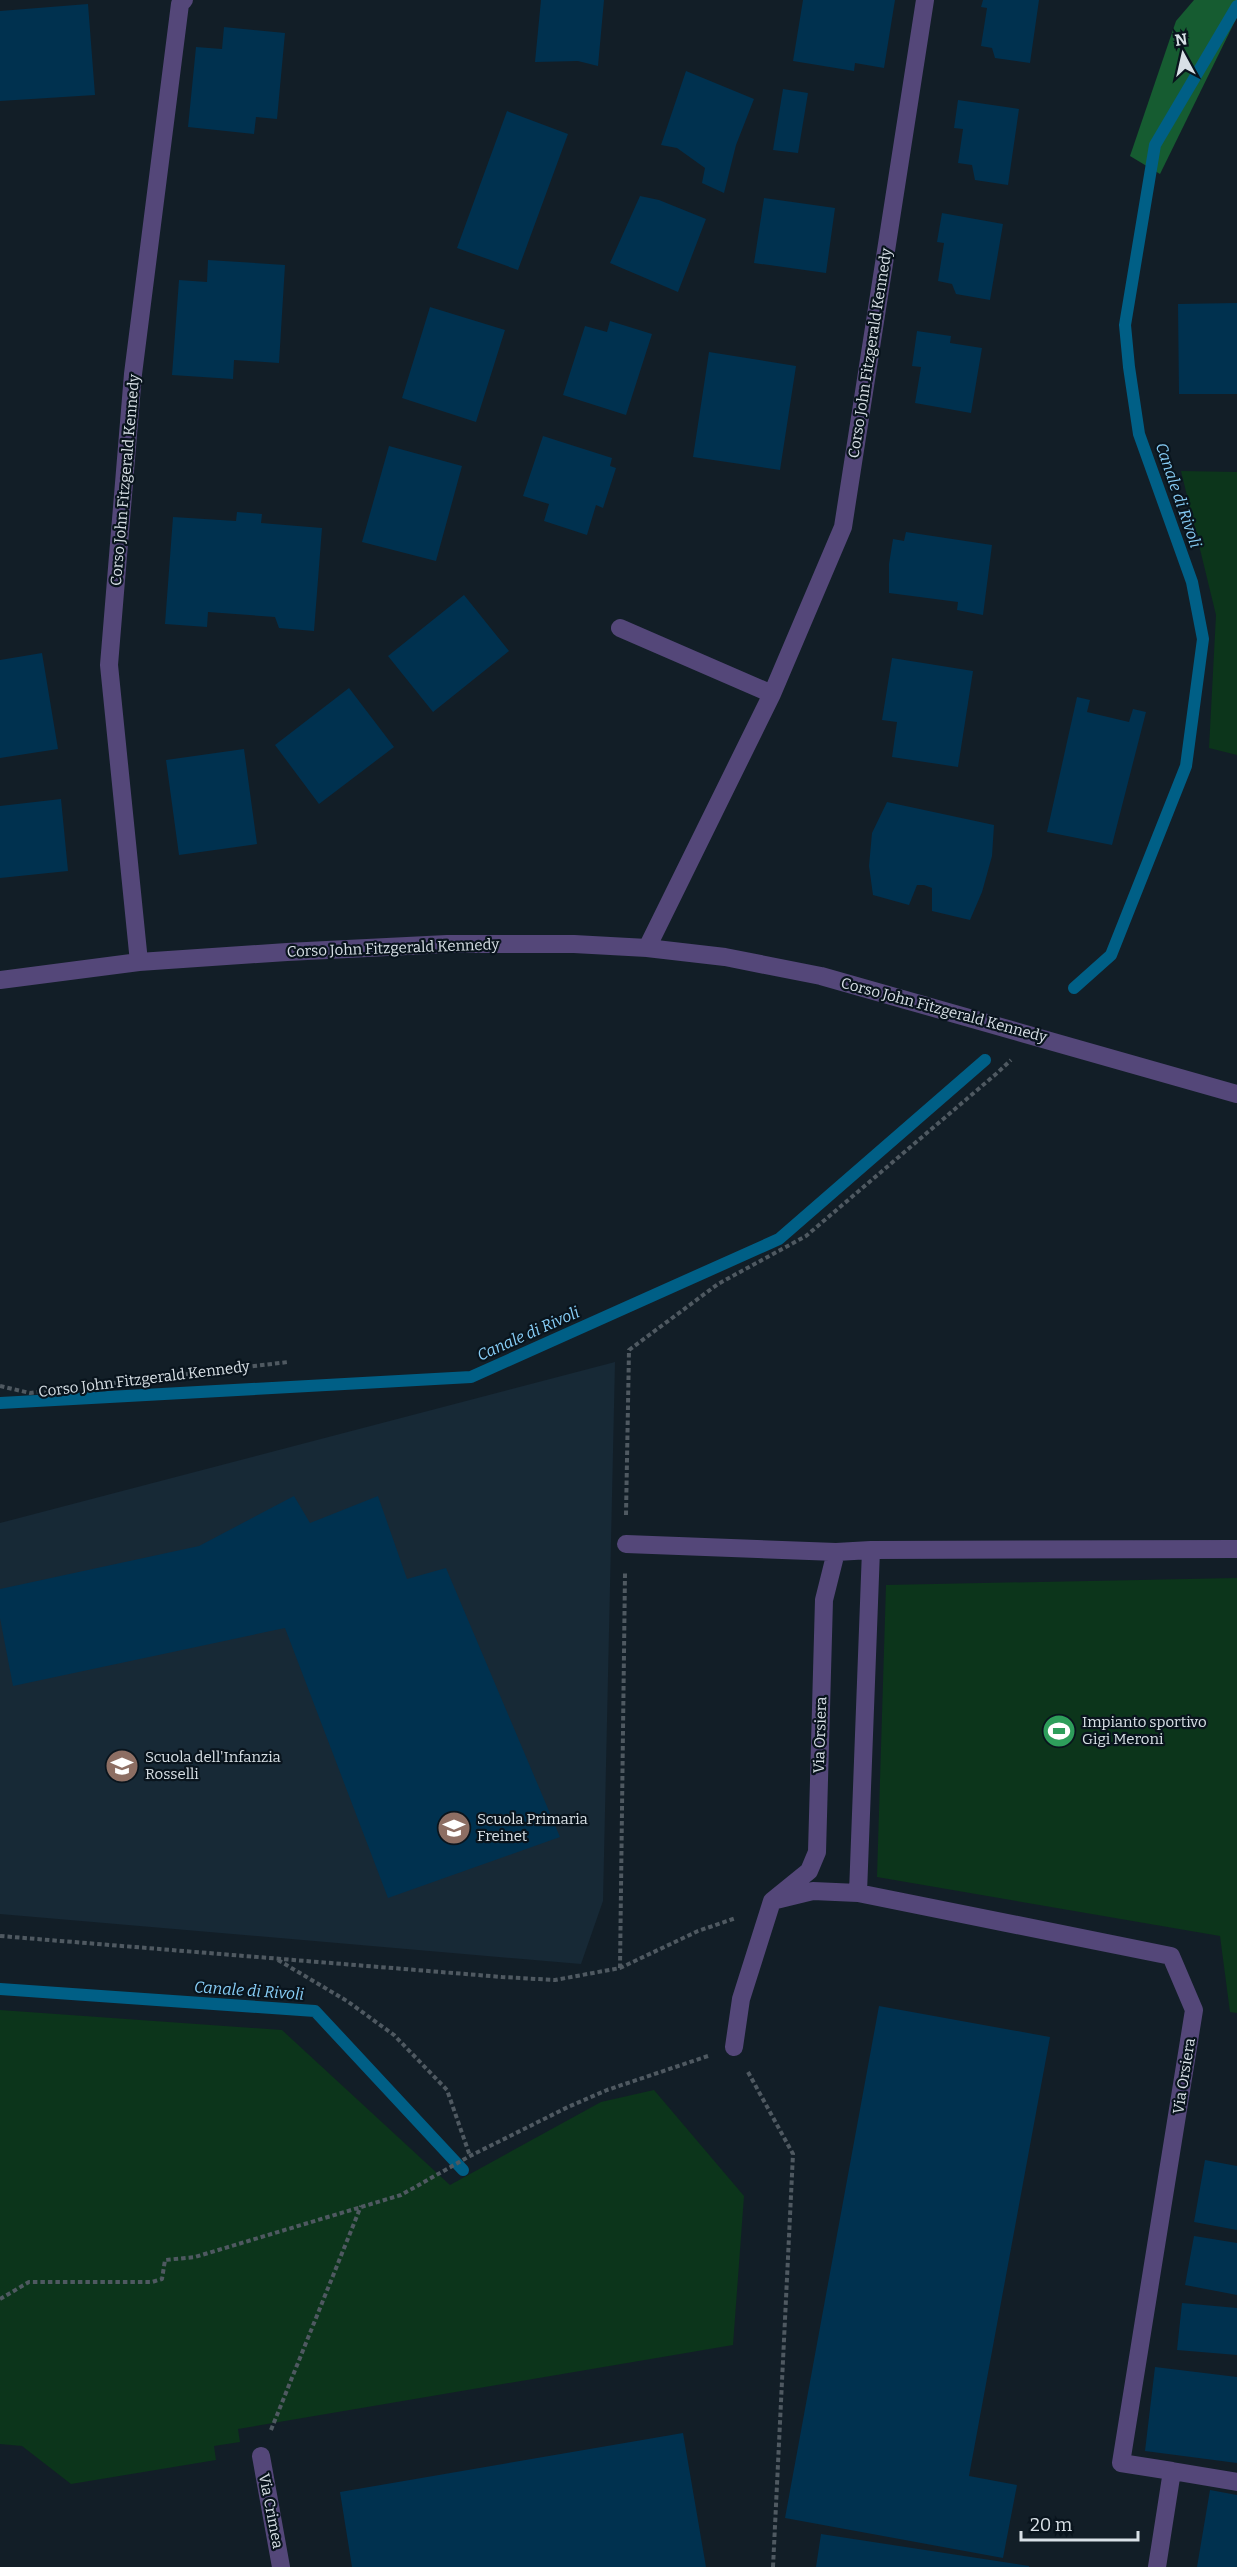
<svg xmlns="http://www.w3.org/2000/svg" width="1237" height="2567" font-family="Bitter,serif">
  <rect width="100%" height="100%" fill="#121e27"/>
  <path fill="#172936" d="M615 1362 603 1901 581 1964 0 1914V1523Z"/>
  <path fill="#0c351b" d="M1181 471 1237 472V755L1209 748 1216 615Z
    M1237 1578V2013L1230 2012 1220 1936 877 1877 886 1585Z
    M0 2010 282 2030 450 2185 601 2102 654 2090 744 2196 733 2345 238 2429 240 2442 214 2446 216 2460 71 2484 22 2446 0 2444Z"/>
  <path fill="#165c31" d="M1194 0H1237V17L1160 174 1130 156 1176 21Z"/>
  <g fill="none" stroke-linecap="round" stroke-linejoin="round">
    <path stroke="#005f86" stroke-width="12" d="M1074 988 1111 955 1186 766 1203 639 1192 582 1139 434 1129 367 1125 325 1155 145 1237 6
      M0 1403 471 1377 779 1239 985 1060
      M0 1989 315 2011 463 2170"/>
  </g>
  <path fill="#00314f" d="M541 0H604L598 66 578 61 535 62Z
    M803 0H895L884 68 855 63 854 71 793 61Z
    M983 0H1039L1030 63 995 58 992 48 981 46 987 8 981 7Z
    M88 4 95 95 0 101V11Z
    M224 27 285 33 277 119 256 117 254 134 188 127 196 47 222 49Z
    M686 71 754 99 736 145 724 193 702 183 705 168 677 148 661 145Z
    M783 89 808 93 798 153 773 150Z
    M958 100 1019 109 1008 185 975 180 972 165 958 163 963 129 954 128Z
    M507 111 568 134 518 270 457 248Z
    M640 196 659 200 706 219 678 292 610 263Z
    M764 198 835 208 826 273 754 263Z
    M942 213 1003 224 990 300 956 294 952 284 938 281 944 243 937 242Z
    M208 260 285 265 279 363 234 360 233 379 172 375 179 280 207 282Z
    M1237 303V394H1179L1178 304Z
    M430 307 505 330 476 422 402 398Z
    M610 321 652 334 626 415 563 395 585 326 607 332Z
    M917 331 951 336 950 343 982 348 971 413 915 403 921 367 912 366Z
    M709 352 796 366 780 470 693 457Z
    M543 436 612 458 610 466 616 468 603 508 596 505 587 535 544 521 549 504 523 496Z
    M389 446 462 466 436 561 362 542Z
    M237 512 262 514 261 523 322 528 314 631 279 628 275 617 208 612 207 627 165 624 173 517 236 521Z
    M906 532 992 545 983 615 957 610 958 602 889 593V564L893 539 904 541Z
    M464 595 509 651 433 712 388 656Z
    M42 653 58 749 0 758V660Z
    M892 658 973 671 958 767 892 757 897 722 882 720Z
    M349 688 394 747 319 804 275 745Z
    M1077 697 1090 700 1087 712 1129 722 1133 709 1146 712 1112 845 1047 832Z
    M244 749 257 844 179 855 166 760Z
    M61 799 68 871 0 878V806Z
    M887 802 994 825 992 856 982 892 970 920 932 911V888L924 885H917L909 905 873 895 869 866 872 833Z
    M294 1496 310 1523 378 1496 407 1579 446 1568 560 1837 388 1898 285 1628 13 1686 0 1618V1589L199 1546Z
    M879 2006 1050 2037 969 2476 1017 2485 1003 2558 785 2518Z
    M1205 2160 1237 2166V2230L1194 2222Z
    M1194 2236 1237 2243V2295L1185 2285Z
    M1182 2303 1237 2308V2355L1177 2350Z
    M1155 2367 1237 2377V2463L1145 2451Z
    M683 2433 706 2567H352L340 2492Z
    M1210 2490 1237 2495V2567H1197Z
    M821 2534 1029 2566V2567H816Z"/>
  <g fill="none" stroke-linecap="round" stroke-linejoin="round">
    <path stroke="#4f5961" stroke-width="4" stroke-dasharray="4.5 3" stroke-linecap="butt" d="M0 1386 30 1393 288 1362
      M626 1515 629 1350 718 1284 806 1236 996 1074 1011 1060
      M0 1936 502 1977 555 1980 620 1968 698 1931 736 1918
      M278 1960 347 2001 394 2035 447 2090 470 2156
      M620 1968 625 1573
      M748 2072 793 2154 773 2567
      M0 2299 29 2282H152L162 2279 165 2260 195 2257 401 2195 470 2156 568 2107 607 2090 708 2056
      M271 2430 361 2206"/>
    <path stroke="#544779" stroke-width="18" d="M620 628 772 694
      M647 948 772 694 843 527 925 0
      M139 962 109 665 133 374 180 4 184 0
      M0 980 139 962 287 952 447 944H574L647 948 725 957 821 976 1237 1094
      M626 1544 836 1552 871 1550 1237 1549
      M858 1893 871 1550
      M772 1901 813 1891 858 1893 1171 1956 1194 2010 1121 2463 1172 2471
      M734 2047 741 1999 772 1901 809 1871 817 1852 824 1600 836 1552
      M261 2456 281 2567
      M1157 2567 1172 2471 1237 2482"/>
  </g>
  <defs>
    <g id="stadium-disc" transform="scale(1.725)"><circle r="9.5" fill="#2e9e5b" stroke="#09141d"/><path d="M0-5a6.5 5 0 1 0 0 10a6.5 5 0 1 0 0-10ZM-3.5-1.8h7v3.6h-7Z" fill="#fff"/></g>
    <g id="school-disc" transform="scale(1.725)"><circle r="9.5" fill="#8d6e63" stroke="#09141d"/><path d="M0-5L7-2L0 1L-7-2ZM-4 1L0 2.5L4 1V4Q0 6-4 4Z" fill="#fff"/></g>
  </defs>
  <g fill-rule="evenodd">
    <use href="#stadium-disc" x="1059" y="1731"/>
    <use href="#school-disc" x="122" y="1766"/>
    <use href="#school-disc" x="454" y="1828"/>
  </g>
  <g text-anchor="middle" stroke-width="4.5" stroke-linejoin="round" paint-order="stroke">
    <g font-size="15" fill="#d8e0e6" stroke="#09141d">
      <text transform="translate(870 353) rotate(-81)" y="5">Corso John Fitzgerald Kennedy</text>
      <text transform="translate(125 480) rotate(-85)" y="5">Corso John Fitzgerald Kennedy</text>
      <text transform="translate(393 948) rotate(-2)" y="5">Corso John Fitzgerald Kennedy</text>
      <text transform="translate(944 1010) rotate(15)" y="5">Corso John Fitzgerald Kennedy</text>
      <text transform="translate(144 1379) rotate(-7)" y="5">Corso John Fitzgerald Kennedy</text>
      <text transform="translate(820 1735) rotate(-88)" y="5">Via Orsiera</text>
      <text transform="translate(1184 2076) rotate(-81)" y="5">Via Orsiera</text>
      <text transform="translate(271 2511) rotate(79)" y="5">Via Crimea</text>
    </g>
    <g font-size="15" fill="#d8e0e6" stroke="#09141d" text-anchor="start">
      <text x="1082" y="1727">Impianto sportivo<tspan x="1082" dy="17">Gigi Meroni</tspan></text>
      <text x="145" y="1762">Scuola dell'Infanzia<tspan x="145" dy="17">Rosselli</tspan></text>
      <text x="477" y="1824">Scuola Primaria<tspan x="477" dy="17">Freinet</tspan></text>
    </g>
    <g font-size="16" font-style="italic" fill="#88cef7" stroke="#09141d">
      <text transform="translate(1179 495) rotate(71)" y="6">Canale di Rivoli</text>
      <text transform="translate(528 1333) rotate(-24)" y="6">Canale di Rivoli</text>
      <text transform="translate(249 1990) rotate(4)" y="6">Canale di Rivoli</text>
    </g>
  </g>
  <g transform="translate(1183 54) rotate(352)" stroke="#09141d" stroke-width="4.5" paint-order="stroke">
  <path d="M0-4.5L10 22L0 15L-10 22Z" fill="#d8e0e6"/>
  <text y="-9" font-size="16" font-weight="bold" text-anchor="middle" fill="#d8e0e6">N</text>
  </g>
  <path d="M1021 2531v9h117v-9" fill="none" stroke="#d8e0e6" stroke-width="3"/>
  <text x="1030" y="2531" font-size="18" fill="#d8e0e6" stroke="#09141d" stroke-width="4.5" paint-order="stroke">20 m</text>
</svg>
